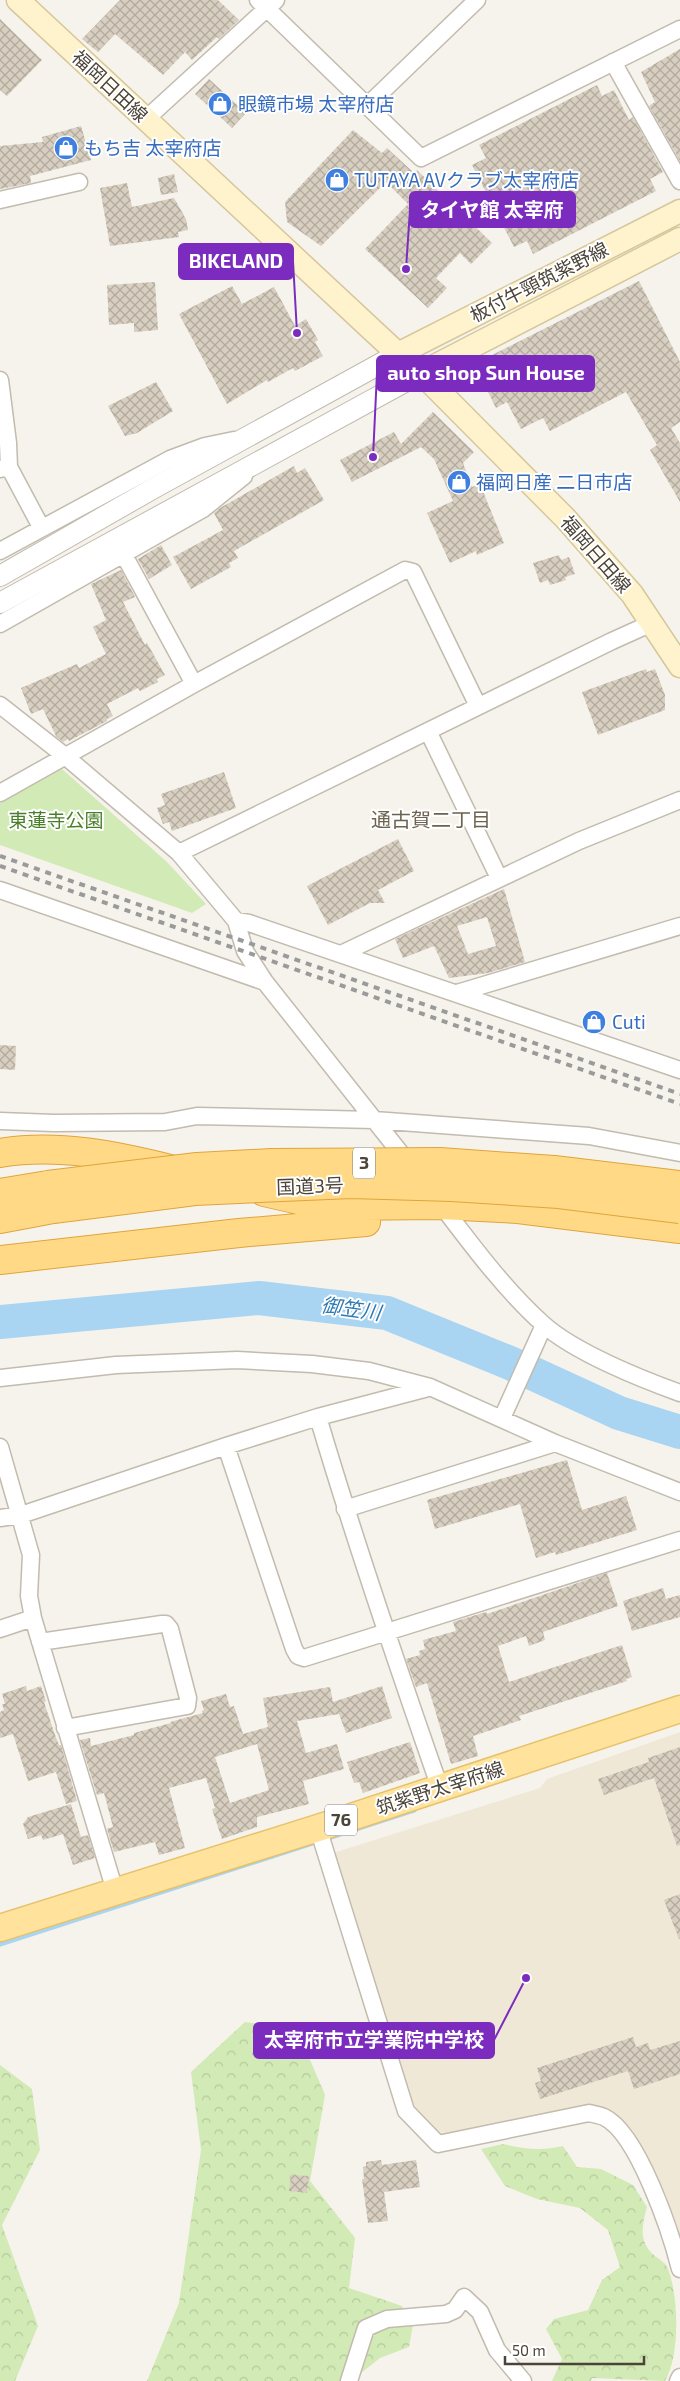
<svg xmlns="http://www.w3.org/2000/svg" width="680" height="2381" font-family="'Exo 2','Noto Sans JP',sans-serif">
  <defs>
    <pattern id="forest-crowns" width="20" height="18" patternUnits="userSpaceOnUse" patternTransform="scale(1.25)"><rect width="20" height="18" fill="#d2eab5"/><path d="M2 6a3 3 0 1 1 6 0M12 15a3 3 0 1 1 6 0" fill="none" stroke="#b6ca9c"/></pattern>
    <pattern id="building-cross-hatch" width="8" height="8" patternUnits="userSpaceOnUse" patternTransform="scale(1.25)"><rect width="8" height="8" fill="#d8cfc1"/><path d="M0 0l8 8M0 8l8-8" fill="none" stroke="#b1aa9e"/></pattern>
  </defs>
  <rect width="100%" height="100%" fill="#f6f3ec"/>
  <path fill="#efe8d6" d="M680 1732V2244L665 2200 633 2131 608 2109 586 2107 446 2134 438 2131 412 2104 333 1853 540 1788 547 1779Z"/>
  <path fill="url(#forest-crowns)" d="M245 2022 297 2029 325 2095 310 2181 355 2238 349 2288 402 2306 413 2325 409 2347 380 2358 356 2377 355 2381H147L179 2303 201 2150 191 2072Z
    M0 2065 32 2089 40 2150 2 2225 38 2326 15 2381H0Z
    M503 2144C524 2149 542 2151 563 2146L577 2167 601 2169 633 2185 647 2207C642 2225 638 2242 655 2256 659 2259 666 2263 668 2269 679 2297 680 2356 665 2381L592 2378 591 2381H552L562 2359 546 2329 554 2319 588 2310 602 2280 620 2267 608 2230 580 2208 537 2199 505 2186 481 2149Z"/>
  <path fill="#d2eab5" d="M62 769 167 862 206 904 192 913 0 845V803Z"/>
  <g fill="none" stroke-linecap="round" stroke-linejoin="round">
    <path stroke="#a9d4f2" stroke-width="5.5" d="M0 1944 414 1810"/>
    <path stroke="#a9d4f2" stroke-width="34" d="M0 1322 259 1298 387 1313 510 1363 619 1413 680 1432"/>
  </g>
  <path fill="url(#building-cross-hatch)" fill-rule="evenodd" d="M120 0H218L239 20 219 39 217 37 192 60 185 52 163 75 115 34 98 52 82 39Z
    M0 19 42 60 7 96 0 90Z
    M680 49V161L649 106 655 102 641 72Z
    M209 79 246 113 232 128 195 94Z
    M597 85 602 96 614 90 629 120 633 117 663 172 650 179 656 191 533 254 527 241 514 247 472 165 486 158 479 145Z
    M81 126 91 160 30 176 31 183 0 189V146L43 142 42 137Z
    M353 130 382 153 387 148 414 173 417 170 492 243 471 264 460 253 436 278 447 288 428 308 365 249 408 204 386 182 321 246 287 222 285 202Z
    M174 174 178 192 161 195 158 178Z
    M127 183 132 207 174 198 186 219 188 230 178 232 179 237 110 246 100 188Z
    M639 281 680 362V422L671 428 680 443V502L650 450 657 445 626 392 550 431 543 418 521 429 507 402 496 408 474 364Z
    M155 282 158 330 134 332V323L109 325 107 285Z
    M232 286 242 304 274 287 295 326 306 319 318 340 315 342 323 356 295 371 293 368 268 382 267 380 227 404 179 314Z
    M156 382 173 411 137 433 125 436 108 406Z
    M433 412 474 452 463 463 472 487 480 484 504 543 477 555 476 551 450 563 427 513 453 501 434 459 421 447 352 482 340 460 394 432 401 444Z
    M294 466 297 473 305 468 324 500 234 551 238 558 229 563 231 567 191 589 173 557 223 530 214 513 220 508Z
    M161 545 172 565 149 579 138 559Z
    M559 555 561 560 569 557 575 574 565 577 566 580 550 585 548 580 540 583 533 563Z
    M121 570 135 597 123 602 145 645 147 643 165 675 157 679 158 682 140 691 138 688 107 704 113 716 107 719V721L69 741 68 739 63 742 56 736 43 709 31 714 21 688 77 664 79 668 106 654 93 627 106 620 91 584Z
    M646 669 647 672 655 669 665 695V710L598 735 582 692Z
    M224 772 236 808 172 831 169 822 163 824 157 808 165 805 161 794Z
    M398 839 414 871 378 890 385 903H370L328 925 307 886Z
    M504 889 525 962 488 973 449 978 434 946 403 958 395 939ZM487 917 496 946 468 954 457 926Z
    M0 1045 16 1046 15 1070 0 1069Z
    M567 1460 582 1510 626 1496 637 1530 556 1555 555 1552 536 1558 520 1504 435 1529 427 1500Z
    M607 1573 618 1606 543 1632 545 1640 529 1646 526 1636 498 1646 509 1682 622 1645 632 1677 626 1679 627 1681 519 1716 521 1720 473 1736 478 1756 451 1764 427 1683 416 1687 406 1659 420 1655 419 1651 425 1649 423 1640 456 1631 453 1622 486 1612 487 1614Z
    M663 1588 666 1599 680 1595V1617L632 1631 623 1601Z
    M26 1686 27 1691 41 1686 46 1701 44 1702 55 1735 59 1745H61L77 1801 66 1804 56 1772 28 1781 13 1734 0 1738V1712L4 1710 2 1704H5L2 1694Z
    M382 1686 392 1718 346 1733 339 1714 297 1721 306 1753 337 1744 344 1769 303 1781 309 1804 257 1817V1827L222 1839 212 1809 215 1808 206 1778 169 1788 185 1848 159 1855 155 1842 114 1852 107 1829 113 1827 104 1793 97 1795 80 1740 90 1738 91 1746 134 1735V1733L171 1723 170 1722 203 1713 202 1711 204 1710 201 1701 226 1694 230 1707 234 1706 243 1734 268 1727 263 1698 330 1687 333 1702ZM257 1744 269 1790 230 1803 215 1757Z
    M410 1742 420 1773 363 1793 359 1782 354 1783 347 1762Z
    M680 1747V1845L677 1846 654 1778 604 1795 598 1779 649 1762 648 1758Z
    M71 1804 81 1837 88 1835 95 1858 73 1865 63 1834 43 1840 41 1835 28 1839 23 1824 28 1817Z
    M680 1894V1939H679L664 1900Z
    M633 2037 636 2047 648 2043 650 2050 680 2041V2074L634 2089 628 2071 540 2099 535 2083 541 2081 537 2068Z
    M381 2160 382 2165 416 2160 420 2187 384 2192 388 2221 368 2223 362 2179H364L363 2167 366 2166V2162Z
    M291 2175 309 2176 307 2193 289 2191Z"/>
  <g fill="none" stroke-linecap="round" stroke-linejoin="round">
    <g stroke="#c2bbae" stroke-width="19">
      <path id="minor" d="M258 0 421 158 680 29
        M613 62 680 181
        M367 106 477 0
        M146 119 276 0
        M0 200 79 182
        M0 380 8 443 9 467
        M0 469 9 467 41 527
        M0 551 170 459 205 446 234 440
        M124 555 194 684
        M0 624 203 509 244 476
        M0 705 65 756 179 853 236 921 245 951 265 982 410 1165
        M428 731 499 878
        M0 793 194 684 405 570 413 572 478 706
        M179 853 612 641 652 623
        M0 890 265 982
        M236 921 249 923 680 1070
        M343 953 579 841 680 800
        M457 993 680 926
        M0 1121 54 1123 165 1122 197 1116 374 1120 589 1136 680 1153
        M439 1202C471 1244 504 1289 543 1324 574 1352 641 1379 680 1393
        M0 1378 116 1365 237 1360 312 1364 369 1371 430 1387 555 1443 680 1492
        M318 1417C355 1542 397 1665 440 1788
        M502 1418 544 1325
        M226 1446 294 1649 298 1656 304 1658 680 1540
        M0 1447 31 1555 29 1596 33 1618 115 1891
        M345 1509 555 1443
        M0 1518 21 1515 226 1446 318 1417 428 1388
        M0 1629 33 1618
        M40 1642 162 1624H166L170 1629 188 1698 187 1706 65 1728
        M318 1828 406 2111 438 2144 589 2113C593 2114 599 2115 604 2117 638 2133 671 2233 680 2269
        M349 2381 366 2328 387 2319 446 2314 455 2310 464 2297 480 2312 497 2350 523 2381
        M678 2381 680 2377"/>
    </g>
    <g stroke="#c2bbae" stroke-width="22">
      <path id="tertiary" d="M0 576 154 488 398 354
        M0 603C140 525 281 450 421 373"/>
    </g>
    <g stroke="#d6c79b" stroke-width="25">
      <path id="secondary" d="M18 0 398 354 421 373 566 519 632 594 680 666
        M398 354 680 211
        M421 373 680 239"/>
    </g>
    <g stroke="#e6c16a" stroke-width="29">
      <path id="primary" d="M0 1928 318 1828 680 1709"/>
    </g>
    <g stroke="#e0a43c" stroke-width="30">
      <path id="trunk" d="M0 1153C58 1143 118 1156 174 1170
        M264 1192 312 1203 337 1206 441 1205 518 1209 680 1229
        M0 1193 48 1185
        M0 1219 53 1209
        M0 1260 239 1233 366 1222"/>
    </g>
    <use href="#minor" stroke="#fff" stroke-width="16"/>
    <use href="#tertiary" stroke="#fff" stroke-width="20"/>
    <use href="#secondary" stroke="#fff3cd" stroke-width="22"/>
    <use href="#primary" stroke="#ffe39c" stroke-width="26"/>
    <use href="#trunk" stroke="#ffd985" stroke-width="28"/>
    <path stroke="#9a9a9a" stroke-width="4" stroke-dasharray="6 6" stroke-linecap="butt" d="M0 856 680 1094
      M0 866 680 1104"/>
    <g stroke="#e0a43c" stroke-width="30" stroke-linecap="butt">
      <path id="trunk-bridge" d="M48 1185 197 1167 271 1163 440 1162 554 1170 680 1185
        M53 1209 195 1191 351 1184 452 1187 559 1194 680 1209"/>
    </g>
    <use href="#trunk-bridge" stroke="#ffd985" stroke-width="28"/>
  </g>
  <defs>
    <g id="shop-disc" transform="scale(1.25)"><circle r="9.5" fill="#3f7fe0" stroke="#fff"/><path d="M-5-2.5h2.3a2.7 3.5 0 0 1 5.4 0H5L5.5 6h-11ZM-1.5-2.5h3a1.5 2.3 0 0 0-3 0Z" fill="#fff"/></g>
  </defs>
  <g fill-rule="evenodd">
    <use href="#shop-disc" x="220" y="104"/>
    <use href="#shop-disc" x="66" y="148"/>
    <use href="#shop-disc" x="337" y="180"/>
    <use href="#shop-disc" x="459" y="482"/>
    <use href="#shop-disc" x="594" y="1022"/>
  </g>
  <g text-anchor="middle" stroke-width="4" stroke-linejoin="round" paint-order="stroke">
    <g fill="#fff" stroke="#817c74" stroke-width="1">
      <rect x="353" y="1147.5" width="22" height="31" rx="4"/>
      <rect x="325" y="1804.5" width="32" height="31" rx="4"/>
    </g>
    <g font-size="18" font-weight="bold" fill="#4b4439">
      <text x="364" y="1169">3</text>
      <text x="341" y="1826">76</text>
    </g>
    <g font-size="19" fill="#4b4439" stroke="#fff">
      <text transform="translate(110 86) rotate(43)" y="7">福岡日田線</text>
      <text transform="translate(539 282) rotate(-27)" y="7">板付牛頸筑紫野線</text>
      <text transform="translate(596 554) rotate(49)" y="7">福岡日田線</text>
      <text transform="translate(310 1186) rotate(-2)" y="7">国道3号</text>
      <text transform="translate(440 1788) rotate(-18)" y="7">筑紫野太宰府線</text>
    </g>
    <g font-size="19" fill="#366cbe" stroke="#fff" text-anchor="start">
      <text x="238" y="111">眼鏡市場 太宰府店</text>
      <text x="84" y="155">もち吉 太宰府店</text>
      <text x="354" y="187">TUTAYA AVクラブ太宰府店</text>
      <text x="476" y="489">福岡日産 二日市店</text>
      <text x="612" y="1029">Cuti</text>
    </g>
    <g font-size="19" fill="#4a7f2a" stroke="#fff">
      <text x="56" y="827">東蓮寺公園</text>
    </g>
    <g font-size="20" fill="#6e6250" stroke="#fff">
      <text x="431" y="827">通古賀二丁目</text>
    </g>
    <g font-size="20" font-style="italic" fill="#2e7ab2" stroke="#fff">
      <text transform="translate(351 1309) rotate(8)" y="7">御笠川</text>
    </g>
  </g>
  <path fill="none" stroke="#7b2cbf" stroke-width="2" d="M406 269L410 210M297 333L293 261M373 457L377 373M526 1978L494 2040"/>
  <g fill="#7b2cbf" stroke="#fff" stroke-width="2">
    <circle cx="406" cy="269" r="5"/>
    <circle cx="297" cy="333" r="5"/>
    <circle cx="373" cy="457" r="5"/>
    <circle cx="526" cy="1978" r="5"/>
  </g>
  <g fill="#7b2cbf" stroke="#7b2cbf" stroke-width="2">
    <rect x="410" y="192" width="165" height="35" rx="5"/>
    <rect x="179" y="244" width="114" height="35" rx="5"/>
    <rect x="377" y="356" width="217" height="35" rx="5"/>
    <rect x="254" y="2023" width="240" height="35" rx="5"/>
  </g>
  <g font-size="20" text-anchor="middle" font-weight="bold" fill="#fff">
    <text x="492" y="217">タイヤ館 太宰府</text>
    <text x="236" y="268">BIKELAND</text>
    <text x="486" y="380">auto shop Sun House</text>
    <text x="374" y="2047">太宰府市立学業院中学校</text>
  </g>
  <path d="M505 2356v8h139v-8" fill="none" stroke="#4b4439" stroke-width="2.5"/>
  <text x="512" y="2356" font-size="15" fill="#4b4439" stroke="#ffffff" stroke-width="4" paint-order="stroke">50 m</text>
</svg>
